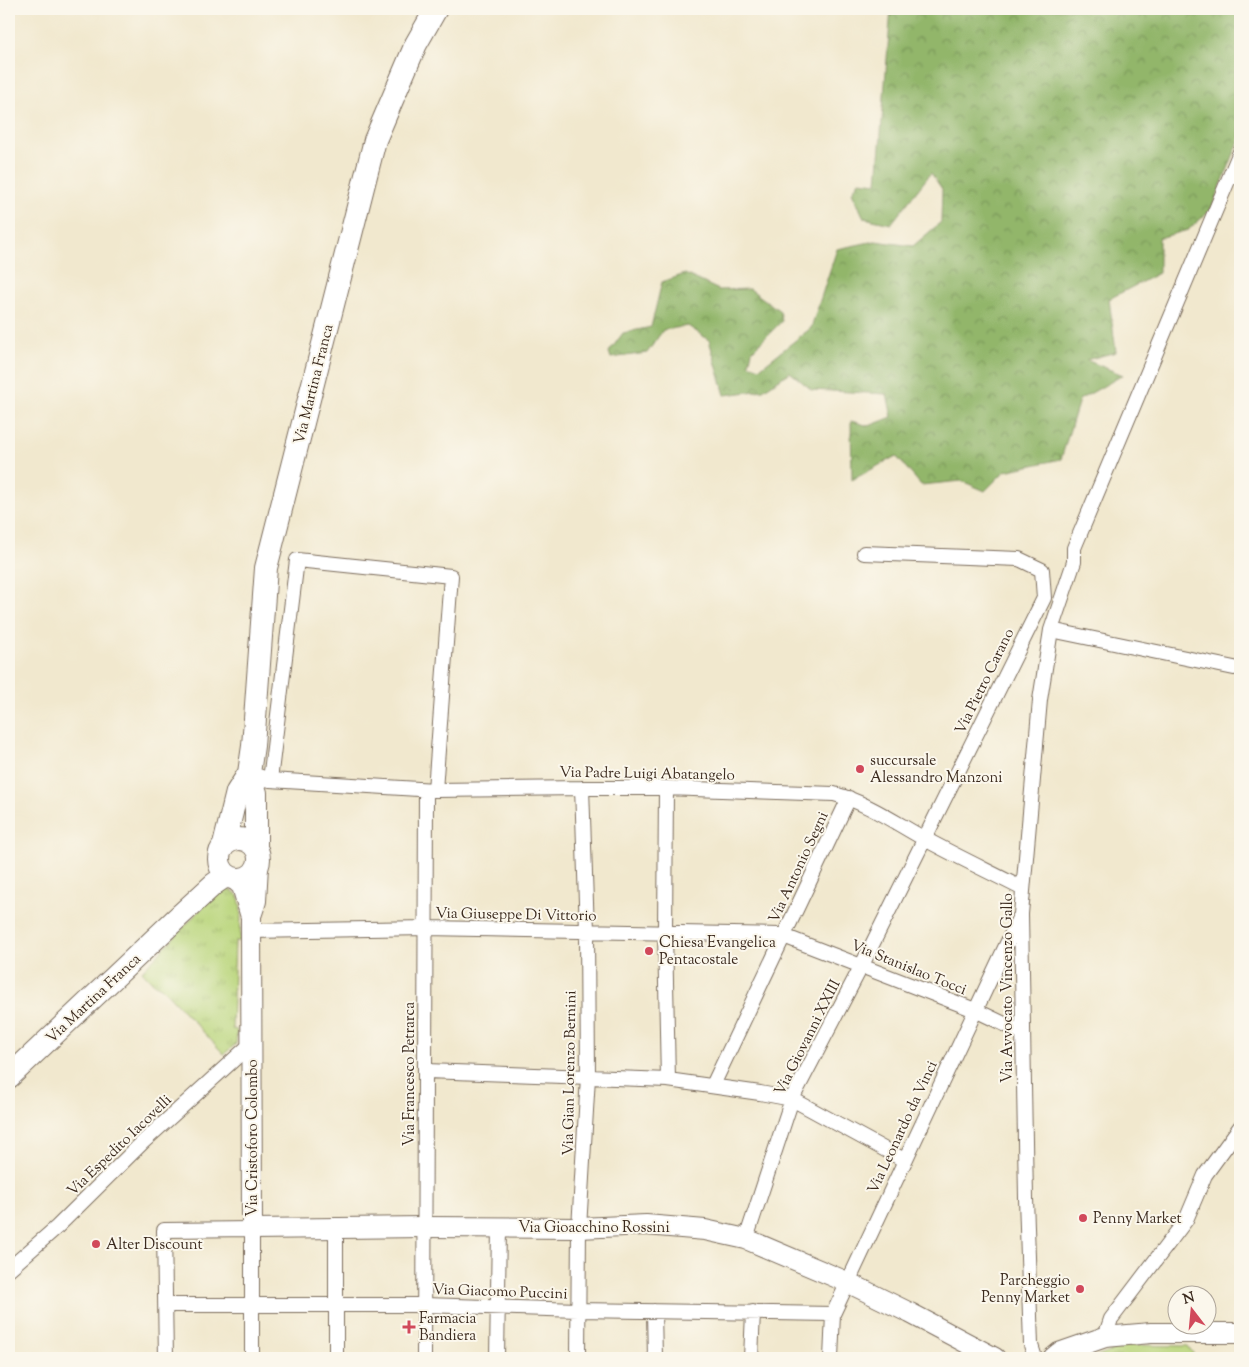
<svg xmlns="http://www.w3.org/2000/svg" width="1249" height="1367" font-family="'Sorts Mill Goudy',serif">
  <defs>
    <pattern id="grass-tufts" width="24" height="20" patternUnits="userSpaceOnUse" patternTransform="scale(1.25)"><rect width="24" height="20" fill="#b9d57b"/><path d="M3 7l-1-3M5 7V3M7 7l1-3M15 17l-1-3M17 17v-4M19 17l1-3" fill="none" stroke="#a0b76a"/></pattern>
    <pattern id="forest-crowns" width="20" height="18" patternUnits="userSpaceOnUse" patternTransform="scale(1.25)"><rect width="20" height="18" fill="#92b66b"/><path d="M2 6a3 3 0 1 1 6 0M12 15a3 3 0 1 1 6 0" fill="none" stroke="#789457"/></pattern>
  </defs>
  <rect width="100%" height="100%" fill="#fbf7ec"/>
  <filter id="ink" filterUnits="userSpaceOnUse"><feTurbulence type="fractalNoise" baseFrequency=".02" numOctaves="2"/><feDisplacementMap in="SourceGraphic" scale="10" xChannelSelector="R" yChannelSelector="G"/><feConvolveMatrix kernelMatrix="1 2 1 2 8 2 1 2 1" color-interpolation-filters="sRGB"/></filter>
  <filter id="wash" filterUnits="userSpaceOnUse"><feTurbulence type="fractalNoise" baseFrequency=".0096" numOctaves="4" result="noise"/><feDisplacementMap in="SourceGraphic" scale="20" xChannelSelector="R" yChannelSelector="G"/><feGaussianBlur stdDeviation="1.12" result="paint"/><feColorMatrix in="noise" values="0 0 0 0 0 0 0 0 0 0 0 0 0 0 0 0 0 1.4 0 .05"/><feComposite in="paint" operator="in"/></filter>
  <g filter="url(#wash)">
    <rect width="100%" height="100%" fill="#f1e8ce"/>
    <path fill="url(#grass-tufts)" stroke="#7a804c" d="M224 888C229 890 235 891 238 896 243 905 240 930 240 941H235L232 1029 237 1030 236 1044 224 1054 161 987 153 983 142 971 219 890Z
      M1126 1345 1188 1346 1196 1358H1095Z"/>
    <path fill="url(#forest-crowns)" stroke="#667044" d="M891 9H1240V139L1211 210 1188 230 1159 238V273L1109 299 1116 352 1086 360 1123 375 1079 400 1061 459 1005 471 985 491 962 481 921 485 896 456 852 480 851 421 869 426 892 417 887 394 812 390 790 372 763 390 725 395 709 340 688 326 663 330 647 353 611 358 609 352 623 333 651 327 662 282 685 274 719 290 750 289 780 311 782 321 752 351 749 364 760 368 811 328 837 249 875 241 913 246 941 222 942 189 931 173 891 224 864 218 852 192 859 181 877 183Z"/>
  </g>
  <g filter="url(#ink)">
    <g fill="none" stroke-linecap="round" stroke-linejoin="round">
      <g stroke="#7b6c5c" stroke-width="16">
        <path id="street" d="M1051 630 1234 668
          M249 773 270 780 435 790 582 788H666L834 794C866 802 894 822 923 838 956 856 990 872 1023 889
          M270 780 297 560 451 576 435 790
          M666 788 665 933 668 1080
          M251 931 427 928 781 935 975 1010 1023 1033
          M426 1071 668 1080 760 1093 792 1099 904 1160
          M713 1085 849 798
          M336 1229V1358
          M746 1239 792 1099 862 965 1044 598 1042 570 1019 559 864 553
          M9 1269 57 1227 143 1142 251 1044
          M166 1305H425L578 1310 833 1314
          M654 1311 655 1358
          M1105 1337 1111 1319 1186 1220 1205 1175 1240 1127
          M166 1358 164 1230 252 1229V1358
          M424 1358 426 790
          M497 1358 499 1227
          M578 1358 579 1228 588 1077 587 931 582 788
          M751 1358 753 1312
          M831 1358 833 1314 1019 918
          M1035 1358 1031 1345 1026 1198 1021 914 1040 700 1051 630 1074 562V548L1240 152"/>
      </g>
      <g stroke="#7b6c5c" stroke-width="22">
        <path id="secondary" d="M233 878 242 886 251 917 252 1229 425 1227 579 1228 646 1225 705 1230 746 1239 847 1282 910 1313 995 1358
          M252 913 256 901 258 866
          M1053 1358 1059 1353 1105 1337 1151 1333H1240"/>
      </g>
      <g stroke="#7b6c5c" stroke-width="24">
        <path id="primary" d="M249 773 256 793V848
          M219 859a20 20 0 1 1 40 0a20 20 0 1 1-40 0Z
          M224 845 237 792 249 773 253 746 266 568 375 140 416 44 436 9
          M9 1077 176 919 214 884 227 875"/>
      </g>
      <use href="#street" stroke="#fff" stroke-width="14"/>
      <use href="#secondary" stroke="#fff" stroke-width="20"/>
      <use href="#primary" stroke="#fff" stroke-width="22"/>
    </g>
  </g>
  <g fill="#d1495b" stroke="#fbf7ec" stroke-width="2">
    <circle cx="860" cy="769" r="5"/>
    <circle cx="649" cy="951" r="5"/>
    <circle cx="1083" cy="1218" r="5"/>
    <circle cx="96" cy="1244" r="5"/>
    <circle cx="1080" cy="1289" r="5"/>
    <path d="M406.5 1319.5h5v5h5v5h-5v5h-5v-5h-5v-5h5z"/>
  </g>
  <g text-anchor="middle" stroke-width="4" stroke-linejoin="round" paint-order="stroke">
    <g font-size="15" fill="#3b2a1e" stroke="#fbf7ec">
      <text transform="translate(313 384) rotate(-76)" y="5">Via Martina Franca</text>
      <text transform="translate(984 681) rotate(-64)" y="5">Via Pietro Carano</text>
      <text transform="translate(647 773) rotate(1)" y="5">Via Padre Luigi Abatangelo</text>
      <text transform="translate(798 867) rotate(-65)" y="5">Via Antonio Segni</text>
      <text transform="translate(516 914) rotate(1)" y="5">Via Giuseppe Di Vittorio</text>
      <text transform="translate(909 967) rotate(22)" y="5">Via Stanislao Tocci</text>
      <text transform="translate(1007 988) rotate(-90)" y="5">Via Avvocato Vincenzo Gallo</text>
      <text transform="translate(93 998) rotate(-43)" y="5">Via Martina Franca</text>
      <text transform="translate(807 1037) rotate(-63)" y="5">Via Giovanni XXIII</text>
      <text transform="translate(569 1073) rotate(-89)" y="5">Via Gian Lorenzo Bernini</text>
      <text transform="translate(409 1074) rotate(-90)" y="5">Via Francesco Petrarca</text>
      <text transform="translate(902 1127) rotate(-65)" y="5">Via Leonardo da Vinci</text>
      <text transform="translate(252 1138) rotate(-90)" y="5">Via Cristoforo Colombo</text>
      <text transform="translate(119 1145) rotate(-44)" y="5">Via Espedito Iacovelli</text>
      <text x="594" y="1232">Via Gioacchino Rossini</text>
      <text transform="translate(500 1291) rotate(2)" y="5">Via Giacomo Puccini</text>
    </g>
    <g font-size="15" fill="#3b2a1e" stroke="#fbf7ec" text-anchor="start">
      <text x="870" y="765">succursale<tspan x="870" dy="17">Alessandro Manzoni</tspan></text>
      <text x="659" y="947">Chiesa Evangelica<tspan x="659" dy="17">Pentacostale</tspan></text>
      <text x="1093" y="1223">Penny Market</text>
      <text x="106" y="1249">Alter Discount</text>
      <text x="1070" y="1285" text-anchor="end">Parcheggio<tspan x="1070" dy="17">Penny Market</tspan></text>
      <text x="419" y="1323">Farmacia<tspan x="419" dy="17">Bandiera</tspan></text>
    </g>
  </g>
  <rect width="1249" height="1367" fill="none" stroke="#fbf7ec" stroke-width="30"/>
  <g transform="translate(1192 1310) rotate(344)"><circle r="24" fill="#fbf7ec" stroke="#aea59a"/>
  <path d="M0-4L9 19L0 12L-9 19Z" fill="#d1495b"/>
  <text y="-8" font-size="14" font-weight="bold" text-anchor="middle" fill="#3b2a1e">N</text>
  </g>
</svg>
